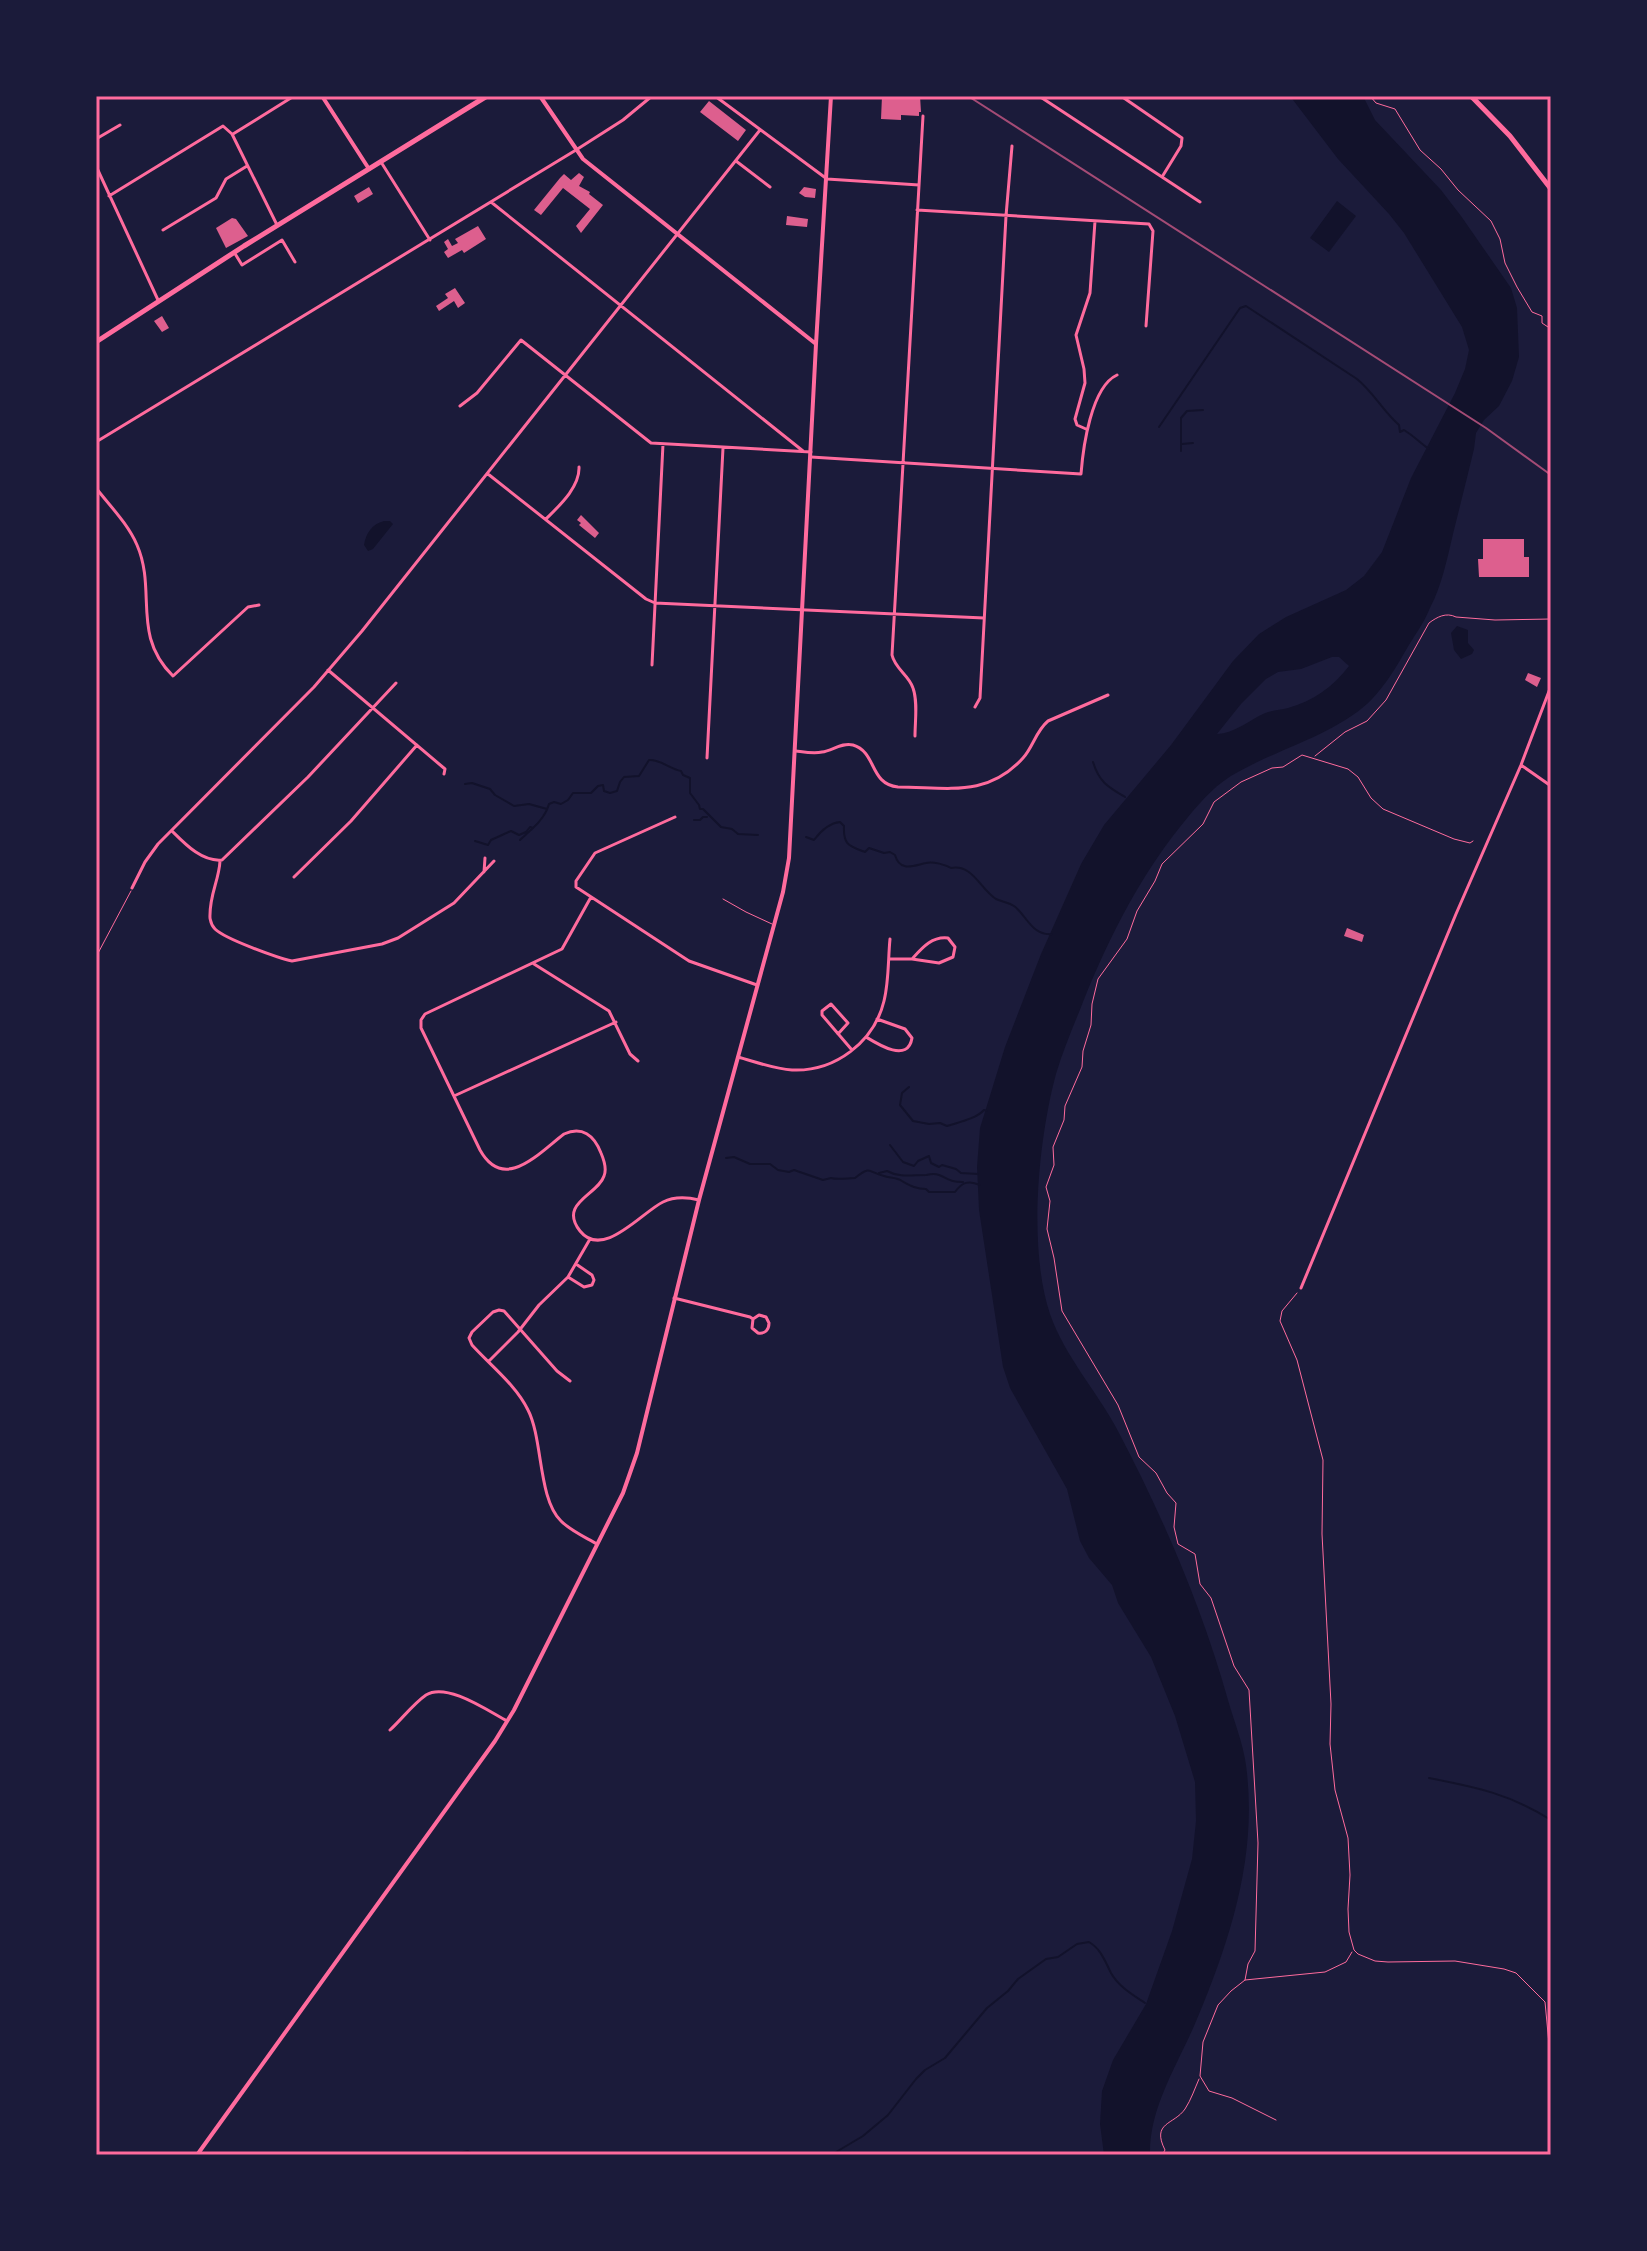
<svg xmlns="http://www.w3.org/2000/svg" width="1647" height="2251" font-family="Montserrat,sans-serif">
  <rect width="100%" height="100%" fill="#1b1b3a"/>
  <path fill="#12122b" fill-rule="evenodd" d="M1290 96H1363L1375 120 1441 190 1461 216 1511 288 1517 308 1519 357 1512 381 1499 406 1484 420 1476 433 1474 449C1467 478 1460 506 1453 534 1447 559 1442 585 1430 608 1424 623 1414 636 1406 650 1397 666 1386 684 1373 698 1340 733 1280 748 1238 772 1217 783 1203 799 1188 817 1142 872 1110 935 1083 1002 1074 1025 1063 1050 1056 1074 1038 1141 1028 1248 1050 1314 1065 1357 1097 1391 1118 1431 1163 1517 1202 1607 1228 1700 1234 1721 1243 1743 1246 1765 1258 1854 1231 1938 1197 2019 1179 2063 1149 2106 1150 2155H1104L1100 2124 1102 2091 1113 2060 1146 2004 1172 1931 1192 1859 1196 1821 1195 1782 1175 1716 1151 1657 1118 1603 1112 1585 1089 1558 1080 1541 1067 1489 1010 1388 1003 1367 979 1210 977 1167 980 1128 1005 1047 1041 954 1081 864 1104 825 1171 745 1233 661 1259 634 1286 617 1346 590 1364 576 1382 552 1411 478 1455 393 1465 369 1469 350 1462 327 1404 233 1389 214 1338 159ZM1332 657H1339L1349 666C1333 687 1313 701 1288 708 1280 710 1271 710 1263 714 1248 721 1235 733 1217 734L1241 704 1266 679 1278 672 1301 669Z
    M1337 201 1356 216 1329 252 1310 238Z
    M384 521H390L393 524 373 549 368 551 364 545C366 533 372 524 384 521Z
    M1457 626 1468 630V643L1474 650 1472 654 1461 659 1454 650 1451 633Z"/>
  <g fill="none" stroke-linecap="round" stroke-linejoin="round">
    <path stroke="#12122b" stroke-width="2" d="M1159 427 1240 308 1246 306 1357 379C1374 393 1383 411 1399 425L1400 432 1404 430C1414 436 1420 443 1429 449
      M1182 444 1193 443
      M1181 451V418L1187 411 1203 410
      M1093 762C1099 782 1108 787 1125 797
      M465 784 472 783 490 789 495 795 514 806 529 804 547 809
      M694 820H700L703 817H707
      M806 837 814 840C820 832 828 823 840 822L844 826C843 845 849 846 865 852L869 848 884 853 890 852 895 855C900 873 915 865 926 863 933 861 946 865 951 868 973 864 980 889 996 899 1002 902 1008 902 1014 906 1027 916 1032 936 1052 934
      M520 840 533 828
      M475 841 488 845 491 840 511 831 519 835 526 832 530 827 533 828C540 822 547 812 549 804L554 802 561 804 568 800 573 793H591L598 786 603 785 604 791 610 793 617 791 620 782 624 777 639 776 649 760C660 759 670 769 681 771L683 775 690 778V793L699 805 700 809H703L721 827 732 829 738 834 758 835
      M909 1087 902 1093 900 1105 913 1121 929 1124 940 1123 947 1126C959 1122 976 1119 984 1110L987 1111
      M890 1145 903 1162 914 1166 918 1161 929 1156 931 1163 939 1167 942 1165 956 1169 961 1173 978 1174
      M726 1158 734 1157 750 1164H770L778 1170 789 1172 794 1170 823 1180 831 1178C837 1180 848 1178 855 1178 871 1165 868 1172 884 1176 889 1178 897 1177 902 1181 911 1186 916 1189 926 1189L929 1192H955C962 1182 969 1180 980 1185
      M879 1173 887 1171C900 1178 911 1175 926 1175 931 1174 934 1173 939 1175 949 1179 950 1182 963 1182
      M1429 1778C1476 1787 1510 1794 1551 1820
      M448 2155 468 2151 474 2155
      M831 2155 863 2136 888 2115 916 2079 925 2070 945 2058 987 2008 1008 1991 1018 1979 1046 1959 1058 1957 1077 1944 1089 1942C1101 1949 1105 1961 1111 1973 1118 1986 1133 1995 1145 2003"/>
  </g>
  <path fill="#dd5f8e" d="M882 96H920L921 112H919V116L901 115V120L881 119Z
    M709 101 746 130 738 141 700 112Z
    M579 173 584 177 579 186 590 192 589 194 603 205 581 233 576 226 590 209 563 188 541 215 534 210 560 178 564 174 571 180Z
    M369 187 373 194 358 203 354 196Z
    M804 187 816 189 815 198 805 197 799 193Z
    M787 216 808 219 807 227 786 225Z
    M232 218 236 219 248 236 226 248 216 228Z
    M478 226 486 239 464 253 462 250 448 258 444 252 448 249 444 242 448 239 452 246 458 243 455 239Z
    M455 288 465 303 458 308 454 301 439 311 436 306 448 298 445 294Z
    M162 316 169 328 162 332 154 321Z
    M581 515 599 533 595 538 579 525 581 523 577 520Z
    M1483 539H1524V557H1529V577H1479L1478 559H1483Z
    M1528 673 1541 678 1537 687 1525 680Z
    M1347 928 1364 935 1362 942 1344 936Z"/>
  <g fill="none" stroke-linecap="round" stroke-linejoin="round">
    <path stroke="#ff6b9d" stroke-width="1" d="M1370 96 1376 103 1395 109 1420 150 1441 169 1458 190 1491 221 1500 239 1505 263 1517 287 1532 312 1542 316V323L1551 329
      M1315 756 1345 732 1367 721 1386 700 1429 623C1437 617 1446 612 1456 617L1495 620 1551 619
      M1297 1293 1282 1311 1280 1321 1297 1360 1323 1460 1322 1534 1331 1704 1330 1744 1335 1790 1348 1838 1350 1875 1348 1909 1349 1932 1354 1950 1358 1954 1375 1961 1388 1962 1455 1961 1504 1969 1516 1973 1545 2002 1551 2065
      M1245 1980 1248 1964 1255 1951 1258 1843 1249 1690 1234 1666 1211 1598 1200 1584 1195 1554 1178 1544 1174 1527 1176 1503 1167 1493 1156 1473 1139 1457 1118 1405 1062 1311 1054 1258 1047 1229 1050 1201 1046 1187 1054 1165 1053 1147 1064 1120 1065 1106 1082 1067 1083 1051 1091 1025 1092 1004 1098 979 1127 939 1137 911 1155 881 1162 864 1203 824 1214 802 1241 782 1272 768 1283 767 1302 755 1348 769 1358 777 1371 798 1383 809 1454 839 1470 843 1473 841
      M1551 2103V2119
      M1276 2120 1232 2098 1209 2091 1200 2076 1203 2042 1218 2005 1231 1991 1245 1980 1325 1972 1346 1962 1352 1952
      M1162 2155 1165 2150C1151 2122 1174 2125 1185 2109 1191 2100 1195 2088 1199 2079"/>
    <path stroke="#ff6b9d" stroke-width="1" d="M723 899 746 912 772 924
      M96 957 131 891"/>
    <path stroke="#ff6b9d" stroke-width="3" d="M715 96 827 179 919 185
      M1039 96 1200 202
      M1121 96 1182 138 1181 146 1162 177
      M233 134 294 96
      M96 139 120 125
      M736 161 770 187
      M381 162 430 240
      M96 166 158 300
      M109 196 223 126 232 134 277 225
      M491 202 803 451
      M917 210 1149 224 1153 231 1146 326
      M163 230 216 198 226 179 247 166
      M234 252 242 265 282 240 295 262
      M460 406 477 393 521 340 651 443 811 452
      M1086 429 1077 425 1075 419 1085 383 1084 369 1076 335 1090 293 1095 221
      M96 442 576 150 623 120 652 96
      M811 457 1081 474C1083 448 1091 387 1117 375
      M488 474 646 599 655 603 984 618
      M96 488C110 506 128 524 137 545 157 591 131 635 173 676L248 607 259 605
      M546 519C559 506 580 487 579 467
      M652 665 663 444
      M328 670 445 769 444 774
      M975 707 980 698 1006 216 1012 146
      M915 736C915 721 918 702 913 688 909 675 895 669 892 655L923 116
      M796 751C804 752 814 754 822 752 832 751 842 742 853 745 877 752 869 784 898 787 947 787 987 798 1023 758 1033 747 1036 731 1048 721L1108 695
      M707 758 723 448
      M1521 765 1551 786
      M675 817 595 853 576 881V887L689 961 757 985
      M172 831C185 844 202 862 222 860L308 777 396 683
      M220 861C219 881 209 895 210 918 211 923 211 925 215 929 225 939 278 958 292 961L382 944 398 938 454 903 494 861
      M484 872 485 858
      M294 877 351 821 417 745
      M132 888 145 862 158 844 314 687 362 631 760 130
      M591 897 562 949 425 1014 421 1020V1028L480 1150C504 1193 539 1153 564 1134 582 1126 594 1135 601 1153 604 1160 607 1169 604 1176 598 1195 558 1203 580 1231 603 1260 642 1212 663 1202 675 1196 687 1197 699 1200
      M889 959H912L939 963 953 957 955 947 948 938C932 936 922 948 912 959
      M534 964 609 1011 630 1054 638 1061
      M838 1034 848 1023 831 1004 822 1011V1015L852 1050
      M866 1037C879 1045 908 1063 912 1038L905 1029 877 1019
      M738 1057C756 1062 774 1069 792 1070 835 1072 874 1042 884 1001 889 981 888 959 890 939
      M454 1096 616 1022
      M568 1277 584 1287 592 1285 594 1280 592 1275 576 1264
      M1301 1288 1456 914 1521 765 1551 686
      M674 1298 750 1317 753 1319 752 1328 758 1333C765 1334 769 1330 769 1323L766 1317 759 1315 753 1319
      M489 1361 518 1332 539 1305 568 1277 590 1239
      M570 1381 557 1371 504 1311 499 1310 493 1312 472 1332 469 1338 472 1345C490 1365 516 1385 528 1410 543 1439 538 1499 561 1521 571 1531 585 1537 597 1544
      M390 1730C402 1719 413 1704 426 1695 447 1682 488 1711 507 1721"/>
    <path stroke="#ff6b9d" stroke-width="4" d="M322 96 369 169
      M540 96 583 159 816 344
      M197 2155 495 1741 514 1710 623 1493 637 1453 699 1200 783 892 789 858 816 344 831 96"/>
    <path stroke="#ff6b9d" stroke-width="5" d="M1471 96 1510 136 1551 189
      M96 342 244 246 487 96"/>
    <path stroke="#a44b75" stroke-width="2" d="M968 96 1486 428 1551 475"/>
  </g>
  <rect width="1647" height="2251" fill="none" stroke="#1b1b3a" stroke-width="196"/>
  <rect x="98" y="98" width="1451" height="2055" fill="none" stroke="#ff6b9d" stroke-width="3"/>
</svg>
